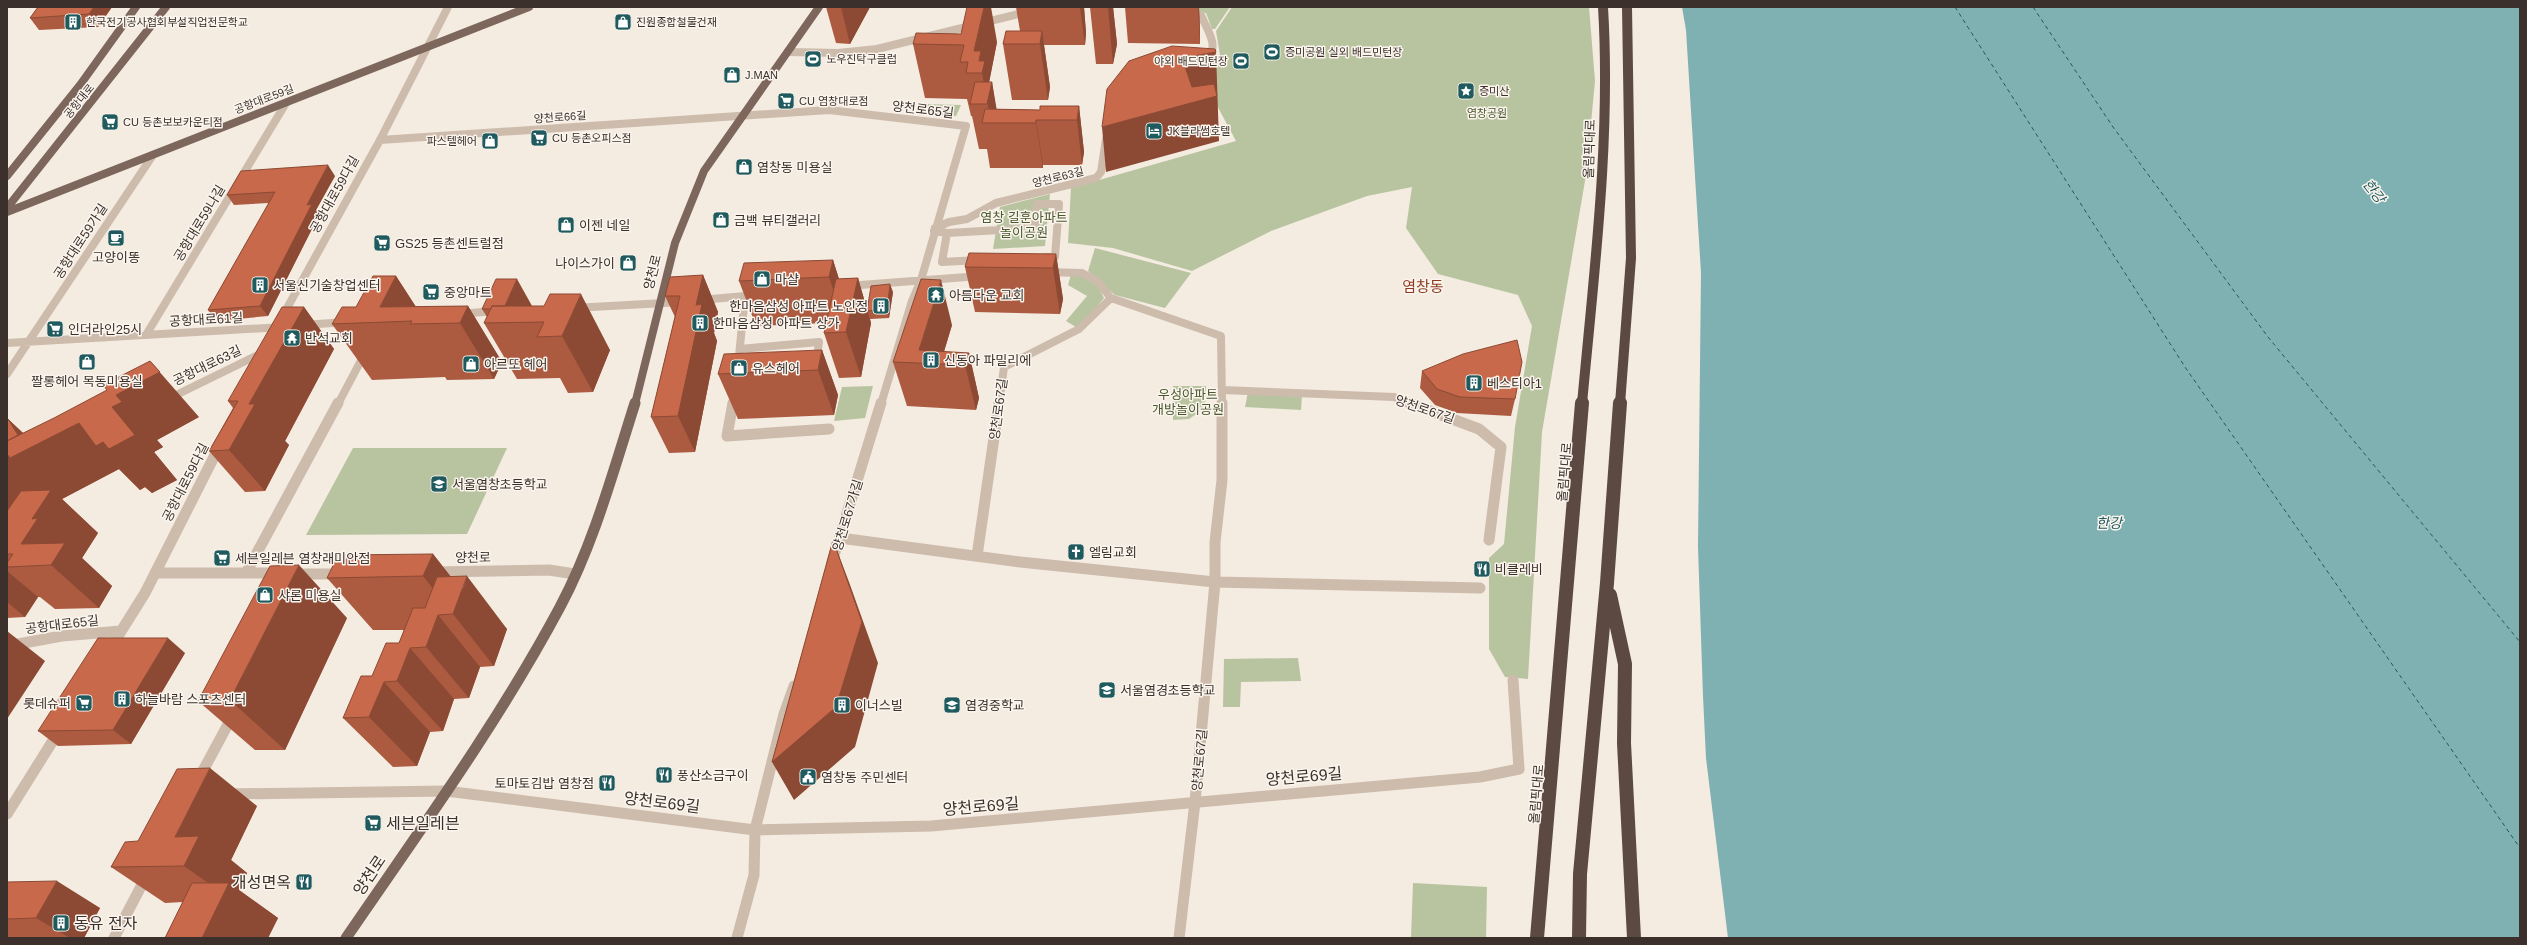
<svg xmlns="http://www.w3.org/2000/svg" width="2527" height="945" font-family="Arial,'Noto Sans KR',sans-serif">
  <rect width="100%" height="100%" fill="#f4ebe1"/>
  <path fill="#b8c4a0" d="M1196 7H1230L1215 29H1212L1206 13 1195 12Z
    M1232 7H1589L1595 81 1586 175 1542 432 1528 679 1505 677 1489 649V558L1504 544 1515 427 1532 326 1518 295 1438 274 1406 228 1412 187 1367 196 1271 231 1192 271 1113 248 1068 243 1071 188 1236 141 1206 85 1210 64 1220 55 1216 31Z
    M924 104 961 105 956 116 919 114Z
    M1050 194 1045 246 993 249 1000 207Z
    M1095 248 1191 273 1165 308 1115 295 1088 271Z
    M1072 271 1097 284 1104 298 1079 329 1066 321 1087 296 1068 285Z
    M873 386 865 418 834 421 842 387Z
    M1173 386H1206L1205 408 1189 419 1173 420Z
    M1248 392 1302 395 1301 410 1245 407Z
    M353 448H507L467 534 306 535Z
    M1298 658 1301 681 1241 682 1240 707H1223L1224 659Z
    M1413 883 1487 887 1486 938H1411Z"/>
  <path fill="#7fb0b2" d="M1682 7H2520V938H1728L1706 758 1703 696 1698 547 1701 273 1686 30Z"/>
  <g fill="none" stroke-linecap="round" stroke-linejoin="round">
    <path stroke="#1f5a5e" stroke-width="1" stroke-dasharray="4 3.5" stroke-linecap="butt" d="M1955 7 2185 367 2520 848
      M2033 7 2113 127 2268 337 2520 642"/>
    <path stroke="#cdbbac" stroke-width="8" d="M1186 14 1201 15C1207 30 1220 46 1207 59
      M788 52 838 53 877 49 1031 11
      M380 140 829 110 966 126 921 280 912 301 881 404
      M935 228 949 222 967 219 996 203 1096 178 1101 172 1106 139
      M934 231 947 233 1034 228 1037 204H1059L1055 257H1045
      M947 233 942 262 979 260
      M1044 272 1082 273 1097 281 1111 298 1221 336 1222 404
      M847 286 980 276
      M700 300 757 295
      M574 308 682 302
      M458 314 496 311
      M281 319 380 140 448 7
      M304 325 346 322
      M146 335 286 103
      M7 343 283 327
      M740 349 819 342 816 364
      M738 366 745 296
      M7 374 153 155
      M1223 390 1394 397 1412 404
      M168 399 264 352
      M338 404 366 351
      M733 404 735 394
      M999 404 1004 367 1079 329 1111 298"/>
    <path stroke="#cdbbac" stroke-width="11" d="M733 403 727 436 829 429
      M1409 403 1479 429 1501 447 1489 540
      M840 538 1020 562 1215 582 1480 588
      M977 556 999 403
      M832 562 881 403
      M433 572 549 570 575 574
      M155 573H279
      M246 573 338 403
      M295 574H341
      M7 646 62 636 121 631
      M110 649 145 593 220 445
      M198 780 233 715
      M228 794 446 791 755 830 931 826 1480 777 1519 769 1513 680
      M7 814 59 731
      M114 938 147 875
      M737 938 754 875 755 830 784 714 794 686
      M1179 938 1195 802 1215 582V542L1222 480V403"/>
    <path stroke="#7d675c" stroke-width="8" d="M7 176 80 85 136 7
      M7 208 166 7
      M7 212 529 7
      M635 404 675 243 704 171 819 7"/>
    <path stroke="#7d675c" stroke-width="11" d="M346 938C420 830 498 723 560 607 594 543 613 472 635 403"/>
    <path stroke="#5c4a42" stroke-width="10" d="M1582 404C1594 272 1611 139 1603 7
      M1620 404 1631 258 1627 7"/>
    <path stroke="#5c4a42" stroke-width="14" d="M1610 595 1625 664 1624 743 1634 938
      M1537 938 1582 403
      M1579 938 1580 874 1607 583 1620 403"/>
  </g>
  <path fill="#ac5a40" d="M38 7H112L98 27 39 30 30 18Z
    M826 7H870L850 44 836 43Z
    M1016 7H1084L1086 33 1085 45H1044L1050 87 1048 100H1012L1003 44 1020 31Z
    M1090 7H1113L1117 44 1113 64H1096Z
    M1125 7H1199L1200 31V44L1128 43Z
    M997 42 989 82H992L996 109 1040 110 1079 106 1084 152 1082 165H1043V168H990L987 149H979L972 116H971L967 99 925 98 913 44Z
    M335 176 316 210 319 215 268 316 216 321 208 310 269 203 234 205 227 195Z
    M1056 254 1063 299 1060 314 975 312 965 267Z
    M833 260 839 279 858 278 867 310 893 292 889 318 870 319 871 323 861 377 839 378 824 333 826 323 756 326 739 281Z
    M703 275 718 312 714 333 717 341 695 452 669 453 651 417 675 317 665 296Z
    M396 276 416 307 468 306 502 362 494 379 447 380 445 377 372 380 332 324 356 307Z
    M532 306 610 350 593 392 568 393 560 378 517 379 484 323 487 317 482 309Z
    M304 307 334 349 285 441 289 445 265 491 245 492 209 451 233 408 228 401Z
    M952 325 944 352 969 353 979 398 976 410 907 406 893 362Z
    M822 350 838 395 834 415 738 419 718 374Z
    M1422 371 1515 399 1511 416 1457 413 1435 405 1420 388Z
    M199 417 157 440 163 447 154 452 177 480 152 493 145 487 140 490 119 469 62 499 98 533 82 558 112 586 99 608 55 609 40 597H38L25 617 7 618V419H8L23 433Z
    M433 554 451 577 507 629 494 666 480 667 469 698 454 699 443 731 430 732 417 766 393 767 343 718 399 643 404 630H373L327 578Z
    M347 618 285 750H255L198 701Z
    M185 653 131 744 58 746 38 731Z
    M257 806 231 860 247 873 239 890 278 918 268 938H165L183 902 165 903 111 867 138 841Z
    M7 882 100 908 84 938H7Z"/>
  <path fill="#8c4a34" d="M94 7H112L98 27 89 14Z
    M841 7H870L850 44Z
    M984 7H991L997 42 989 83 992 82 999 123H991L982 73 974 51Z
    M1080 7H1084L1086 33 1085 45Z
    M1108 7H1113L1117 44 1113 64Z
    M1198 7H1199L1200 31V44Z
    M1042 31 1050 87 1048 100 1040 44Z
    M1216 52 1219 141 1106 172 1102 127 1184 103 1182 58Z
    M1079 106 1084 152 1082 165 1077 120Z
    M1036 120 1043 165V168L1036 123Z
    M328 165 335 176 316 210 319 215 268 316 260 306 307 205Z
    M1056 254 1063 299 1060 314 1053 268Z
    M833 260 847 305 844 323 829 277Z
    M703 275 718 312 714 333 717 341 695 452 678 416 696 305Z
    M396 276 427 324 412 321 380 307Z
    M858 278 871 323 861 377 846 332Z
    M517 279 541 322 503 309Z
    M941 280 952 325 940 364 919 350Z
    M890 284 893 292 889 318 887 309Z
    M581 294 610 350 593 392 562 336Z
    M468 306 502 362 494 379 460 323Z
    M304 307 334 349 285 441 289 445 265 491 229 450 249 404Z
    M822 350 838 395 834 415 818 370Z
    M969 353 979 398 976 410 965 365Z
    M150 361 199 417 157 440 163 447 154 452 177 480 152 493 145 487 140 490 119 469 62 499 98 533 82 558 112 586 99 608 51 565 21 544 7 519V449L8 419 23 433 79 423 112 407 116 395Z
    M833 540 849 582 878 663 855 747 794 800 772 762Z
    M433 554 462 591 467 576 507 629 494 666 423 576Z
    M299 565 347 618 285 750 230 700Z
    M7 571 38 597 25 617 7 602Z
    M438 615 480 667 469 698 426 647Z
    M7 631 45 661 7 719Z
    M168 638 185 653 131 744 113 730Z
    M410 648 454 699 443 731 397 681Z
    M384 682 430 732 417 766 369 717Z
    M210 768 257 806 231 860 247 873 239 890 278 918 268 938H202L224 894 184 866 175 837Z
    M57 881 100 908 84 938H70L36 918Z"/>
  <path fill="#c8694b" stroke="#8c4a34" d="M38 7H94L89 14 30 18Z
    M967 7H984L974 51H981L979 61H985L982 73H966L968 62H960L964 45 913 44 916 33 961 34Z
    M1006 31H1042L1040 44H1003Z
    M1172 46 1215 49 1216 52 1182 58 1192 87 1214 84 1217 96 1102 127 1107 89 1129 61Z
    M975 82H992L987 104H970Z
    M1040 106H1079L1077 120H1036V123H982L985 109 1040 110Z
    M328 165 307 205 312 204 260 306 208 310 275 192 227 195 241 171Z
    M969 253 1056 254 1053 268 965 267Z
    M833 260 829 277 739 281 744 263Z
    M703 275 696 305 702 304 678 416 651 417 680 296H665L670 277Z
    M373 276H396L380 307 468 306 460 323 410 324 412 321 332 324 342 307H356Z
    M858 278 846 332 824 333 836 279Z
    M496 279H517L505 306H492L491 309H482Z
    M921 279 941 280 919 350 969 353 965 365 893 362Z
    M890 284 887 309 867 311 871 286Z
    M550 294H581L562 336 537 337 544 322 484 323 492 306H544Z
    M282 307H304L249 404H255L229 450 209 451 238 401H228Z
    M1517 340 1522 362 1515 399 1460 397 1437 389 1422 371 1463 354Z
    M822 350 818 370 718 374 724 354Z
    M150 361 160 372 116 395 122 402 112 407 135 435 109 449 103 442 96 446 79 423 10 458 7 454V441L54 418 107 390 103 385Z
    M7 419H8L18 435 7 441Z
    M51 490 32 519 38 518 21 544 65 543 51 565 7 567V563L13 554H7V511L21 491Z
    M833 540 862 622 836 707 772 762Z
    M433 554 423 576 327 578 338 555Z
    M299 565 230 700 198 701 270 566Z
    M467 576 453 614 438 615 426 647 410 648 397 681 384 682 369 717 343 718 361 676H372L386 643H399L413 608H425L437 577Z
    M98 638H168L113 730 38 731Z
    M210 768 175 837 199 836 184 866 111 867 125 842 138 841 177 769Z
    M57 881 36 918 7 919V882Z
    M192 883H229L202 938H165Z"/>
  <defs>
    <g id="building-square" transform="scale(0.9)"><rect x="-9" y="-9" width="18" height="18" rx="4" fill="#1f5a5e" stroke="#fbf5ee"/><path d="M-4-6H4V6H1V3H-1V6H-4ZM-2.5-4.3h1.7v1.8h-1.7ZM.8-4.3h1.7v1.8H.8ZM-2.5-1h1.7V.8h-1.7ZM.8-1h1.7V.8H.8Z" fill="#fff"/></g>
    <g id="shop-square" transform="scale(0.9)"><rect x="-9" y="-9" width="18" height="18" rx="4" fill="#1f5a5e" stroke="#fbf5ee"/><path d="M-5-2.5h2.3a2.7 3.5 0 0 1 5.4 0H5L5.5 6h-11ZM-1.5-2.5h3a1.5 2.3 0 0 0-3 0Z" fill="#fff"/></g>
    <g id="stadium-square" transform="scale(0.9)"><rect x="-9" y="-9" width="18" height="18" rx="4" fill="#1f5a5e" stroke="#fbf5ee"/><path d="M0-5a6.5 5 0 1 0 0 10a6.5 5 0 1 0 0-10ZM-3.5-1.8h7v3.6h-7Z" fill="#fff"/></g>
    <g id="sight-square" transform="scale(0.9)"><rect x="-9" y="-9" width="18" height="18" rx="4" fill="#1f5a5e" stroke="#fbf5ee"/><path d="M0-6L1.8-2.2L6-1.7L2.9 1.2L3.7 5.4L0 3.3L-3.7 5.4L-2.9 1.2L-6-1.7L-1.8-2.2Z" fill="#fff"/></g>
    <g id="supermarket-square" transform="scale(0.9)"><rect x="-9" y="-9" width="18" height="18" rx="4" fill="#1f5a5e" stroke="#fbf5ee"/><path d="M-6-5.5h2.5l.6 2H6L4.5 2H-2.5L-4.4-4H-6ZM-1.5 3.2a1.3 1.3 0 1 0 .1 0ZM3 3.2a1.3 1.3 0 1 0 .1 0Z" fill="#fff"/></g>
    <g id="hotel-square" transform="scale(0.9)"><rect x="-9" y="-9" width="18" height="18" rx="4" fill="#1f5a5e" stroke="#fbf5ee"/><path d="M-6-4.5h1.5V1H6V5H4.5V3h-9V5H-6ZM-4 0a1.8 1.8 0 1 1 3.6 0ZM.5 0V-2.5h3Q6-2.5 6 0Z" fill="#fff"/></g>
    <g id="cafe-square" transform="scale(0.9)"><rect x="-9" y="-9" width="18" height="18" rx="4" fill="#1f5a5e" stroke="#fbf5ee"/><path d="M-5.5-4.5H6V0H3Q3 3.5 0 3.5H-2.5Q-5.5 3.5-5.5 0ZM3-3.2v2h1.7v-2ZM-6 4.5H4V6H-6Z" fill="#fff"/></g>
    <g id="temple-square" transform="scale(0.9)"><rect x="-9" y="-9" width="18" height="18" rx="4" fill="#1f5a5e" stroke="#fbf5ee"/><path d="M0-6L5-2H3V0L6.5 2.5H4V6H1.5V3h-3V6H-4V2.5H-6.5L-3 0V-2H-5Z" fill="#fff"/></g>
    <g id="school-square" transform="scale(0.9)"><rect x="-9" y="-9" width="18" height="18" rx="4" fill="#1f5a5e" stroke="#fbf5ee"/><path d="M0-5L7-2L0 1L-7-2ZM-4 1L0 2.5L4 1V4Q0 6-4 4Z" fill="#fff"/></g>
    <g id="church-square" transform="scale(0.9)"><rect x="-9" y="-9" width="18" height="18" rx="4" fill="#1f5a5e" stroke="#fbf5ee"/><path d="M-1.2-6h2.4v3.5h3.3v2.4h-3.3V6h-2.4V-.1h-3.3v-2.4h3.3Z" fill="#fff"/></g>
    <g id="restaurant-square" transform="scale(0.9)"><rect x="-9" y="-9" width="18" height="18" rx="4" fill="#1f5a5e" stroke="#fbf5ee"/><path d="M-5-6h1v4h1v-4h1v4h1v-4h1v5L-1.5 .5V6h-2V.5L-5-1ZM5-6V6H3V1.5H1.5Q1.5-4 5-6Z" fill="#fff"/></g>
    <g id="civic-square" transform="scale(0.9)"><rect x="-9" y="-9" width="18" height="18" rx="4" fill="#1f5a5e" stroke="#fbf5ee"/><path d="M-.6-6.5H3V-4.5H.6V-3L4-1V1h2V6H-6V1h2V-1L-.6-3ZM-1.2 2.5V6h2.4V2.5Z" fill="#fff"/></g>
  </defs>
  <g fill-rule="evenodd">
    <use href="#building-square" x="73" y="22"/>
    <use href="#shop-square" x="623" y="22"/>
    <use href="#stadium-square" x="1272" y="52"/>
    <use href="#stadium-square" x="813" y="59"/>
    <use href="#stadium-square" x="1241" y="61"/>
    <use href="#shop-square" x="732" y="75"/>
    <use href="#sight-square" x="1466" y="91"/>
    <use href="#supermarket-square" x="786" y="101"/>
    <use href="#supermarket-square" x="110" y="122"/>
    <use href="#hotel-square" x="1154" y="131"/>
    <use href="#supermarket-square" x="539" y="138"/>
    <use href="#shop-square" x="490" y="141"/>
    <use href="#shop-square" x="744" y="167"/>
    <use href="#shop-square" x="721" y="220"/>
    <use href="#shop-square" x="566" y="225"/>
    <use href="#cafe-square" x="116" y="238"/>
    <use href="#supermarket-square" x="382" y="243"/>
    <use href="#shop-square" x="628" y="263"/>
    <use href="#shop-square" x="762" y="279"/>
    <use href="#building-square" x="260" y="285"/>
    <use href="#supermarket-square" x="431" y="292"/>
    <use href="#temple-square" x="936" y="295"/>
    <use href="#building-square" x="881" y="306"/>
    <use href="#building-square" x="700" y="323"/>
    <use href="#supermarket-square" x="55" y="329"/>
    <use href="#temple-square" x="292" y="338"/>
    <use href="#building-square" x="931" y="360"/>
    <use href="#shop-square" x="87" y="362"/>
    <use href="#shop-square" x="471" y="364"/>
    <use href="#shop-square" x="739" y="368"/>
    <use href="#building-square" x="1474" y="383"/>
    <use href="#school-square" x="439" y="484"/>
    <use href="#church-square" x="1076" y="552"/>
    <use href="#supermarket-square" x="222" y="558"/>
    <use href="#restaurant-square" x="1482" y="569"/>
    <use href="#shop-square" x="265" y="595"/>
    <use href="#school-square" x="1107" y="690"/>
    <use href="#building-square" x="122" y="699"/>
    <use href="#supermarket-square" x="84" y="703"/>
    <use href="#building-square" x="842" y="705"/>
    <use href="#school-square" x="952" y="705"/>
    <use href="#restaurant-square" x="664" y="775"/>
    <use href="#civic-square" x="808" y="777"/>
    <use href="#restaurant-square" x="607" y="783"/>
    <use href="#supermarket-square" x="373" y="823"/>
    <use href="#restaurant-square" x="304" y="882"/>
    <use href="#building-square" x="61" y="923"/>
  </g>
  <g text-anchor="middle" stroke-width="3" stroke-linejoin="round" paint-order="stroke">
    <g font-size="11" fill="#3b302b" stroke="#fbf5ee" text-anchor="start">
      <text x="86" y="26">한국전기공사협회부설직업전문학교</text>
      <text x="636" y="26">진원종합철물건재</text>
      <text x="1285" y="56">증미공원 실외 배드민턴장</text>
      <text x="826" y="63">노우진탁구클럽</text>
      <text x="1228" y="65" text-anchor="end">야외 배드민턴장</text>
      <text x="745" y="79">J.MAN</text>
      <text x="1479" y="95">증미산</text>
      <text x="799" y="105">CU 염창대로점</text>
      <text x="123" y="126">CU 등촌보보카운티점</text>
      <text x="1167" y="135">JK블라썸호텔</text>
      <text x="552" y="142">CU 등촌오피스점</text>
      <text x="477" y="145" text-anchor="end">파스텔헤어</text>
    </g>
    <g font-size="11" fill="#3b302b" stroke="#fbf5ee">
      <text transform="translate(264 99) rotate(-21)" y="4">공항대로59길</text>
      <text transform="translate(79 101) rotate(-51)" y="4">공항대로</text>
      <text transform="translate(560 117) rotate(-4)" y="4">양천로66길</text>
      <text transform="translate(1058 177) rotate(-14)" y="4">양천로63길</text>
    </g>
    <g font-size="11" fill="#4a5a2e" stroke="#fbf5ee">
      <text x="1487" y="117">염창공원</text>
    </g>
    <g font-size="13" fill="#3b302b" stroke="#fbf5ee">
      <text transform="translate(923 109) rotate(7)" y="5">양천로65길</text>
      <text transform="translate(1589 149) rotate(-88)" y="5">올림픽대로</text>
      <text transform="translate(334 194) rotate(-61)" y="5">공항대로59다길</text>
      <text transform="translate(199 223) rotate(-59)" y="5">공항대로59나길</text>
      <text transform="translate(80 241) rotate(-57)" y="5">공항대로59가길</text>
      <text transform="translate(652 272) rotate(-76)" y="5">양천로</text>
      <text transform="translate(206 319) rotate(-3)" y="5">공항대로61길</text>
      <text transform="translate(207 365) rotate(-26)" y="5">공항대로63길</text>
      <text transform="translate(998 409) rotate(-82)" y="5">양천로67길</text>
      <text transform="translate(1425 409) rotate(19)" y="5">양천로67길</text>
      <text transform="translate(1564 472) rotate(-85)" y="5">올림픽대로</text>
      <text transform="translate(185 482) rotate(-63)" y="5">공항대로59다길</text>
      <text transform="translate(847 515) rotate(-73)" y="5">양천로67가길</text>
      <text transform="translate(473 557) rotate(-1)" y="5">양천로</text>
      <text transform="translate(62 624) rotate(-7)" y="5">공항대로65길</text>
      <text transform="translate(1199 760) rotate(-85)" y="5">양천로67길</text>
      <text transform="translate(1536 794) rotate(-85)" y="5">올림픽대로</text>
    </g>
    <g font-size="13" fill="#3b302b" stroke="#fbf5ee" text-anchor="start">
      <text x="757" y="172">염창동 미용실</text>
      <text x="734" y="225">금백 뷰티갤러리</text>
      <text x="579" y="230">이젠 네일</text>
      <text x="395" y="248">GS25 등촌센트럴점</text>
      <text x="116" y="262" text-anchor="middle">고양이똥</text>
      <text x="615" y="268" text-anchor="end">나이스가이</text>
      <text x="775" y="284">마샬</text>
      <text x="273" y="290">서울신기술창업센터</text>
      <text x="444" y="297">중앙마트</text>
      <text x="949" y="300">아름다운 교회</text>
      <text x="868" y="311" text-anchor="end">한마음삼성 아파트 노인정</text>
      <text x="713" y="328">한마음삼성 아파트 상가</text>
      <text x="68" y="334">인더라인25시</text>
      <text x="305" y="343">반석교회</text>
      <text x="944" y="365">신동아 파밀리에</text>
      <text x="484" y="369">아르또 헤어</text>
      <text x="752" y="373">유스헤어</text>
      <text x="87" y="386" text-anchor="middle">짤롱헤어 목동미용실</text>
      <text x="1487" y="388">베스티아1</text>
      <text x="452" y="489">서울염창초등학교</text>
      <text x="1089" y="557">엘림교회</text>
      <text x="235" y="563">세븐일레븐 염창래미안점</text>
      <text x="1495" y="574">비클레비</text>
      <text x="278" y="600">샤론 미용실</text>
      <text x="1120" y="695">서울염경초등학교</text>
      <text x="135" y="704">하늘바람 스포츠센터</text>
      <text x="71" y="708" text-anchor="end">롯데슈퍼</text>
      <text x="855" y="710">이너스빌</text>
      <text x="965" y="710">염경중학교</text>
      <text x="677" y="780">풍산소금구이</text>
      <text x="821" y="782">염창동 주민센터</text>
      <text x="594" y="788" text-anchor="end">토마토김밥 염창점</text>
    </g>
    <g font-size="13" fill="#4a5a2e" stroke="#fbf5ee">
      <text x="1024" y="222">염창 길훈아파트<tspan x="1024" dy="15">놀이공원</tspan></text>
      <text x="1188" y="399">우성아파트<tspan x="1188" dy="15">개방놀이공원</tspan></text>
    </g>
    <g font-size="14" font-style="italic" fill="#1f5a5e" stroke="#fbf5ee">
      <text transform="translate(2374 191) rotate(52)" y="5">한강</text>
      <text x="2109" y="528">한강</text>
    </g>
    <g font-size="15" fill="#8c3b22" stroke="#fbf5ee">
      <text x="1423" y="292">염창동</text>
    </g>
    <g font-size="16" fill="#3b302b" stroke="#fbf5ee">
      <text transform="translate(1304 776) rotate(-5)" y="6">양천로69길</text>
      <text transform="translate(662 802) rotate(7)" y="6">양천로69길</text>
      <text transform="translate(981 806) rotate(-5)" y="6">양천로69길</text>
      <text transform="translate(369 875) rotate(-56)" y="6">양천로</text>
    </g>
    <g font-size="16" fill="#3b302b" stroke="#fbf5ee" text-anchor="start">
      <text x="386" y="829">세븐일레븐</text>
      <text x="291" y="888" text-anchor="end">개성면옥</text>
      <text x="74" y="929">동유 전자</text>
    </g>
  </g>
  <rect width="2527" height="945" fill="none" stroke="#3b302b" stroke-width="16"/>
</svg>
